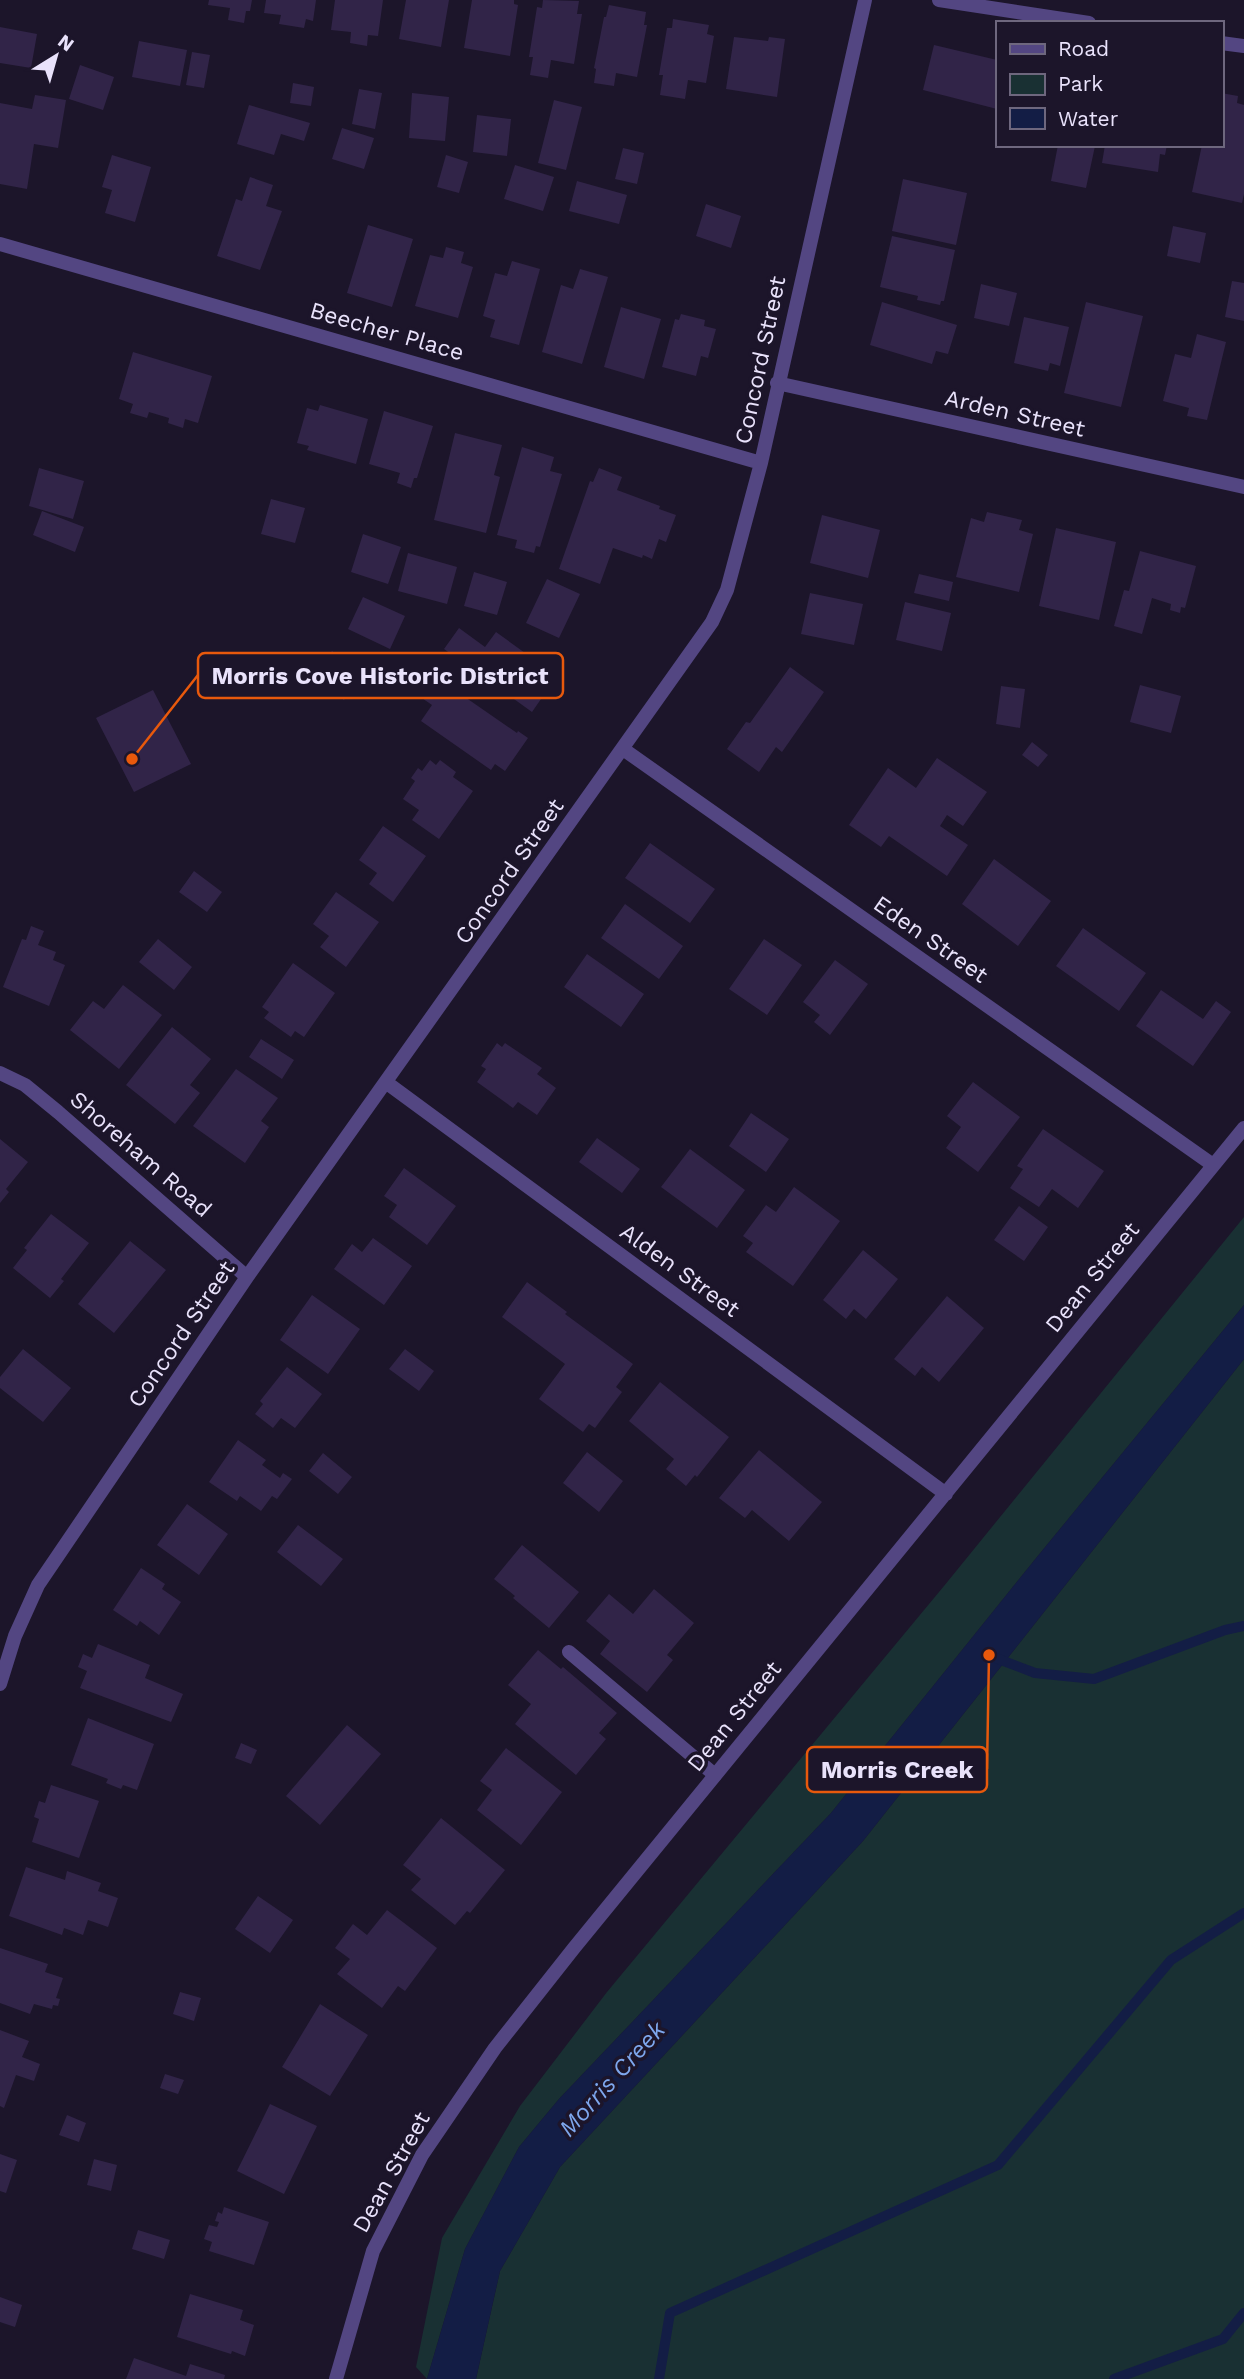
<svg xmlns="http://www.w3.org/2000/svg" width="1244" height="2379" font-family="'Work Sans',sans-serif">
  <rect width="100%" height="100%" fill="#1c152a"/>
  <path fill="#193033" d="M1244 1217V1305L1037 1557 831 1813 559 2099 519 2147 465 2249 427 2379 416 2367 442 2238 520 2106 607 1992 944 1586Z
    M1244 1359V2379H476L500 2271 560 2167 863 1841Z"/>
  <path fill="#131d45" d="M1244 1305V1359L863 1841 560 2167 500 2271 476 2379H427L465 2249 519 2147 559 2099 831 1813 1037 1557Z"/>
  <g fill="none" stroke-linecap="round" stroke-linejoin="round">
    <path stroke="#131d45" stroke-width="10" d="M993 1657 1035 1673 1094 1679 1225 1630 1244 1626
      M659 2379 670 2313 998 2165 1171 1960 1244 1913
      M1114 2379 1223 2339 1244 2313"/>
  </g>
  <path fill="#312448" d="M209 0H252L250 11H246L244 23 228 20 230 8 208 5Z
    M266 0H316L313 21 306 19 304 28 279 24 281 15 264 13Z
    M335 0H383L378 36 368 35 367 46 350 43 351 32 331 30Z
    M406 0H449L441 47 399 39Z
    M472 0H514V4L518 5 510 56 464 48Z
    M543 0 579 1 577 14H582L574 64 551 60 548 78 530 75 533 57H529L537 7 542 8Z
    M609 5 646 12 644 25H647L637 77 616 73 614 86 594 83 596 69 594 68 604 17H606Z
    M673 19 709 25 707 34 714 36 706 83 688 80 685 99 660 95 663 75H659L667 28H672Z
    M0 27 37 34 31 68 0 63Z
    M734 37 768 41 769 37 785 39 777 97 726 89Z
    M139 41 187 50 180 86 132 77Z
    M934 45 997 60V109L923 90Z
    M192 52 210 55 204 88 186 85Z
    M80 65 114 77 103 110 69 99Z
    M293 83 314 87 311 106 290 103Z
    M359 89 382 93 375 129 352 124Z
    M412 93 449 97 445 141 409 138Z
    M1221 93 1238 96 1237 103 1244 105V194L1242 203 1192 192 1202 145H1221Z
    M35 95 66 100 58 148 34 144 27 189 0 184V103L32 109Z
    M554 100 582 107 566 170 538 163Z
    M249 105 310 123 304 141 281 134 274 155 237 144Z
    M477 115 511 119 507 156 473 152Z
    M342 128 374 138 364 169 332 159Z
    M1058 145 1095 146 1086 188 1051 181Z
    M1105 145H1167L1165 155 1160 154 1158 172 1102 163Z
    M623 148 644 153 637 184 615 179Z
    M112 155 151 167 135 222 105 213 112 190 102 187Z
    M446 155 468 162 459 193 437 187Z
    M515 165 554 177 543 211 504 199Z
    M250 177 273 185 266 206 282 211 260 270 217 256 236 199 242 201Z
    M903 179 967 193 956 245 892 231Z
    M577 181 627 195 619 224 569 211Z
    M706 204 741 216 731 248 696 236Z
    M368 225 413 239 392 307 347 293Z
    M1173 226 1206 233 1200 263 1167 256Z
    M892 236 955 250 944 301H941L940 305 917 300 918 296 880 287Z
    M446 247 464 252 461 263 473 267 458 318 415 306 430 255 443 258Z
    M512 261 540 269 519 345 490 337 495 320 483 316 495 273 507 276Z
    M580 269 608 277 582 364 542 352 561 285 573 289Z
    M1232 281 1244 283V321L1225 317Z
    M981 284 1017 293 1009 326 974 318Z
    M882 302 957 325 948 354 936 351 932 364 870 345Z
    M1086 302 1143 316 1121 407 1064 393Z
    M621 307 661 319 644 379 604 367Z
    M681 314 705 320 704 326 716 329 708 358 701 356 696 376 662 367 675 319 679 320Z
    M1024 317 1069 327 1060 366 1050 363 1048 371 1014 363Z
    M1197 334 1226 342 1207 420 1187 416 1189 408 1163 401 1175 354 1191 358Z
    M133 352 212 376 198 423 185 419 183 428 168 423 169 418 149 412 147 418 130 413 133 404 119 399Z
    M320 405 368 419 356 464 307 450 309 446 297 443 307 408 318 411Z
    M384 411 433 426 417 478H414L411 488 397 483 400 473 369 464Z
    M455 433 502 445 494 475 500 477 486 533 434 520Z
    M522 447 554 457 550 471 562 474 540 547 536 546 534 553 515 548 517 540 497 535Z
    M39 468 84 481 73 519 29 506Z
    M599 468 622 477 617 490 660 506 659 509 676 515 666 542 659 539 652 559 643 555 642 558 613 548 600 584 559 569 590 481 593 482Z
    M271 499 305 508 295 543 261 534Z
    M42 511 84 527 75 552 33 535Z
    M987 512 1022 520 1019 530 1033 534 1019 592 956 577 971 518 984 522Z
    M822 515 880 530 868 578 810 563Z
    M1056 528 1116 542 1099 620 1039 606Z
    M363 534 401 547 388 584 351 572Z
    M1140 551 1196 566 1185 608 1181 607 1180 613 1170 610 1171 604 1152 598 1142 634 1114 626 1124 590 1129 591Z
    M408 553 457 567 447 604 398 591Z
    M474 572 507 582 497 615 464 606Z
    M919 574 953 582 949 601 914 593Z
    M547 579 580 594 559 638 526 623Z
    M810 593 863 604 854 645 801 634Z
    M363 597 405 616 390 649 348 629Z
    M905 602 951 613 942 651 896 640Z
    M459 628 485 647 496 632 557 676 532 712 444 649Z
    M332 651 363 674 344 700 313 678Z
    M790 667 824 692 782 752 776 747 759 772 727 749 746 722 750 723Z
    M432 678 447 688 449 686 517 733 518 731 528 738 505 771 495 764 491 770 421 721 432 705 419 696Z
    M1140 685 1181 696 1171 733 1130 722Z
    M1001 686 1025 689 1020 728 996 724Z
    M153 690 191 764 134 792 96 718Z
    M1032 742 1048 755 1038 767 1022 755Z
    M937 758 987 792 963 826 947 815 940 826 968 845 947 876 889 836 881 847 849 825 888 768 916 788Z
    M430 760 436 765 440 760 456 772 453 777 473 791 439 839 412 820 419 810 403 799 415 781 411 778 418 768 422 771Z
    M383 826 426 856 393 902 369 884 377 873 359 860Z
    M650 843 715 889 690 923 625 878Z
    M994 859 1051 901 1018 946 962 904Z
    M194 871 222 892 207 912 179 892Z
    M336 892 379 922 346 967 320 947 329 936 313 924Z
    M625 904 683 946 659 979 601 938Z
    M31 926 44 931 38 945 56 952 53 960 65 965 49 1006 3 987 22 939 26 940Z
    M1083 928 1146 973 1119 1011 1056 966Z
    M158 939 192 967 174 990 139 962Z
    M764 939 802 965 767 1015 729 989Z
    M587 954 644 994 621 1027 564 987Z
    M835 960 868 984 830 1035 814 1022 820 1015 803 1002Z
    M293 963 335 993 304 1037 295 1031 291 1037 264 1018 269 1012 262 1007Z
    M123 985 162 1015 119 1069 70 1030 93 1001 104 1009Z
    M1161 990 1203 1019 1216 1001 1231 1012 1193 1066 1136 1026Z
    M172 1027 211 1059 190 1085 200 1093 175 1124 126 1085Z
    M261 1039 294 1060 282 1079 249 1057Z
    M497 1043 502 1047 505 1043 542 1068 537 1074 556 1088 537 1115 518 1102 513 1108 477 1082 486 1069 481 1066Z
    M236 1069 278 1098 261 1121 269 1127 245 1163 193 1126Z
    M973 1082 1020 1117 978 1172 946 1148 961 1127 947 1116Z
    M751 1113 789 1139 766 1172 729 1146Z
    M1043 1129 1104 1171 1078 1208 1052 1189 1039 1207 1010 1188 1023 1169 1017 1166Z
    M597 1138 640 1169 622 1193 579 1162Z
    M0 1139 28 1162 6 1189 9 1192 0 1203Z
    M690 1149 745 1190 717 1228 661 1187Z
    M404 1168 456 1206 427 1245 389 1217 397 1205 384 1196Z
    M794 1187 840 1221 793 1286 746 1252 753 1243 743 1236 766 1205 776 1212Z
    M1019 1206 1048 1227 1024 1261 994 1240Z
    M51 1214 89 1243 61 1279 64 1281 50 1298 13 1268 27 1250 24 1248Z
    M373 1238 412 1266 384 1305 334 1269 352 1244 362 1252Z
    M130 1241 166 1270 114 1333 78 1304Z
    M863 1250 898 1279 866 1319 854 1309 846 1319 823 1300Z
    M527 1282 567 1312 565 1314 633 1364 616 1387 622 1392 595 1428 589 1424 583 1432 539 1399 565 1364 502 1317Z
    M312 1295 360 1329 328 1374 280 1340Z
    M947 1296 984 1328 939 1382 922 1367 915 1376 894 1359Z
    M23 1349 71 1388 43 1422 0 1388V1377Z
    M405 1349 434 1371 419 1391 389 1369Z
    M287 1367 322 1394 295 1428 281 1418 273 1428 255 1414 263 1404 260 1401Z
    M660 1382 729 1437 697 1477 695 1475 686 1486 666 1469 674 1459 629 1421Z
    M238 1440 266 1460 262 1465 280 1478 283 1473 292 1479 277 1499 272 1496 261 1511 240 1496 237 1501 209 1482Z
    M759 1450 822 1502 789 1541 752 1510 745 1518 719 1498Z
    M587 1452 623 1481 599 1512 563 1483Z
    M323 1453 352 1477 338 1494 309 1471Z
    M187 1504 228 1534 199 1575 157 1545Z
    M298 1525 343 1559 321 1586 277 1552Z
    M522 1545 579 1592 549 1628 513 1598 515 1596 494 1579Z
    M141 1568 165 1584 162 1589 181 1602 159 1635 140 1621 137 1626 113 1610Z
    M654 1589 694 1623 667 1655 673 1660 647 1692 600 1654 610 1641 586 1621 609 1594 633 1614Z
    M98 1644 150 1665 145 1678 183 1694 171 1722 80 1688 87 1671 78 1667 83 1654 92 1658Z
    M538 1650 561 1669 563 1667 617 1713 599 1733 606 1739 576 1775 515 1724 531 1704 508 1685Z
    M88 1718 154 1744 137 1790 123 1785 121 1789 106 1783 108 1779 71 1765Z
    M347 1725 381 1754 320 1825 286 1796Z
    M241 1743 257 1750 251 1764 235 1758Z
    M506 1748 562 1792 521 1845 477 1810 492 1790 480 1781Z
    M51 1785 99 1801 79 1858 32 1842 39 1819 34 1817 39 1801 45 1803Z
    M441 1818 505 1870 470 1913 467 1911 455 1925 411 1890 421 1879 403 1865Z
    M26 1867 65 1880 67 1871 101 1883 98 1891 118 1898 108 1927 88 1920 83 1935 64 1928 62 1935 9 1916Z
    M258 1896 293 1920 270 1953 235 1929Z
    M387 1910 437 1948 405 1991 398 1986 382 2008 337 1974 350 1959 335 1948 353 1924 367 1935Z
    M0 1948 48 1964 45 1972 63 1978 56 1998 60 1999 58 2006 53 2005 52 2009 34 2004 30 2014 0 2003Z
    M180 1992 201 1998 194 2021 173 2014Z
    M320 2004 368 2035 330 2096 282 2067Z
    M0 2030 29 2041 22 2057 40 2064 34 2081 16 2075 4 2108 0 2106Z
    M165 2074 184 2080 178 2094 160 2088Z
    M270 2104 317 2126 284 2194 237 2171Z
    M67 2115 86 2123 79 2142 59 2135Z
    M0 2154 17 2160 6 2193 0 2191Z
    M94 2159 117 2165 111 2191 87 2185Z
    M224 2207 269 2222 254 2265 209 2251 212 2242 204 2239 209 2225 217 2227 219 2222 215 2221 218 2212 222 2214Z
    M138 2230 170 2240 164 2259 132 2249Z
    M190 2294 243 2310 240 2320 254 2325 245 2356 232 2351 231 2354 177 2337Z
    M0 2297 22 2305 15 2327 0 2322Z
    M134 2358 186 2376 190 2364 225 2375 224 2379H126Z"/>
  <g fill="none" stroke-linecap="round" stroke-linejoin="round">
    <path stroke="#534682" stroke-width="14" d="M569 1652 715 1775"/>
    <path stroke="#534682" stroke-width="14" d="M939 0 1089 23
      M1221 43 1244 46
      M0 244 761 463
      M777 383 1244 487
      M623 749 1213 1165
      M0 1073 25 1085 58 1112 247 1277
      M387 1083 946 1494
      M0 1684 15 1636 38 1585 247 1277 712 622 727 590 761 463 865 0
      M336 2379 373 2251 422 2155 495 2048 574 1948 1244 1128"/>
  </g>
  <g text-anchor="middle" stroke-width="7" stroke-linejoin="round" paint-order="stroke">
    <g font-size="23" fill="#e9e2fb" stroke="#1c152a">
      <text transform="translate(387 331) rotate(16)" y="8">Beecher Place</text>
      <text transform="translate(760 360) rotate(-78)" y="8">Concord Street</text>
      <text transform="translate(1015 413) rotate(13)" y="8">Arden Street</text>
      <text transform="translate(509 871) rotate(-55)" y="8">Concord Street</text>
      <text transform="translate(931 939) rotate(35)" y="8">Eden Street</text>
      <text transform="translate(141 1154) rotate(41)" y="8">Shoreham Road</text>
      <text transform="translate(680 1270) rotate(36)" y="8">Alden Street</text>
      <text transform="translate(1092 1277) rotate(-51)" y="8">Dean Street</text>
      <text transform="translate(181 1334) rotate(-56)" y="8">Concord Street</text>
      <text transform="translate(734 1716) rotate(-51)" y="8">Dean Street</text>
      <text transform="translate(391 2172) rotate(-61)" y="8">Dean Street</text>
    </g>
    <g font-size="24" font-style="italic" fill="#7ea7ed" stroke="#1c152a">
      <text transform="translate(612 2079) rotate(-48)" y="8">Morris Creek</text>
    </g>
  </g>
  <path fill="none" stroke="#e8590c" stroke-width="2.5" d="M132 759L198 675M989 1655L987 1769"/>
  <g fill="#e8590c" stroke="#1c152a" stroke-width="2.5">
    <circle cx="132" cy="759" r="7"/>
    <circle cx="989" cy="1655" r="7"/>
  </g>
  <g fill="#1c152a" stroke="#e8590c" stroke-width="2.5">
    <rect x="198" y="653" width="365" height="45" rx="7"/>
    <rect x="807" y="1747" width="180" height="45" rx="7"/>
  </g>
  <g font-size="24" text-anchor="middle" font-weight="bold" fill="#e9e2fb">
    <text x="380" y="684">Morris Cove Historic District</text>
    <text x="897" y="1778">Morris Creek</text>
  </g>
  <rect x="996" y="21" width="228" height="126" fill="#1c152a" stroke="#6e677e" stroke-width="2"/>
  <rect x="1010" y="44" width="35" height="10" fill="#534682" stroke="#6e677e" stroke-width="2"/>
  <text x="1058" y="56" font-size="21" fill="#e9e2fb">Road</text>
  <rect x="1010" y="74" width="35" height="21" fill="#193033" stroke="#6e677e" stroke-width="2"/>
  <text x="1058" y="91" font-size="21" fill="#e9e2fb">Park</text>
  <rect x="1010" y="108" width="35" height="21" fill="#131d45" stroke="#6e677e" stroke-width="2"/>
  <text x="1058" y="126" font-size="21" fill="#e9e2fb">Water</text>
  <g transform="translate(56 56) rotate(37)" stroke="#1c152a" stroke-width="5" paint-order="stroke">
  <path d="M0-5L12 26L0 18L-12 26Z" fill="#e9e2fb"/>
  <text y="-10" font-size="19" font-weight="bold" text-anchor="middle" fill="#e9e2fb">N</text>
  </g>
</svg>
